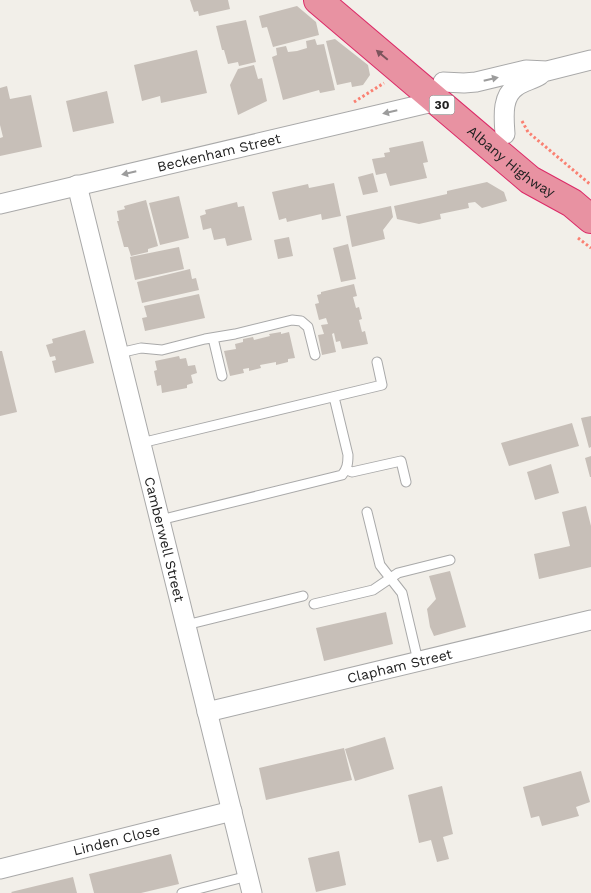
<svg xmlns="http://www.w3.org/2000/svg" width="591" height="893" font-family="'Work Sans',sans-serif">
  <rect width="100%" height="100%" fill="#f2efe9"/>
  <path fill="#c7bfb8" d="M190 0H228L230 9 199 16 198 11 194 12Z
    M297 6 316 22 319 35 273 47 267 27 262 28 259 16Z
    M246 20 256 62 239 66 238 62 228 64 224 50H222L216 26Z
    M315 39 317 45 324 44 335 90 320 93 319 90 283 100 272 57 277 55 276 48 286 46 288 52 297 51 307 48 306 41Z
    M335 39 368 65 370 75 363 85 352 87 351 82 337 85 326 41Z
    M197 50 207 93 161 103 160 96 142 101 134 65Z
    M254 65 258 79 262 78 267 101 238 115 230 85 238 69Z
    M7 86 10 99 31 95 42 147 0 156V138L3 137 0 125V88Z
    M107 91 114 123 73 132 66 101Z
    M423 141 428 162 423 163 427 178 390 186 386 173 376 175 372 159 385 157 384 153 390 152 389 148Z
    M373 173 378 192 363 195 358 177Z
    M487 182 504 192 507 201 482 208 475 202 468 203 469 208 440 214 441 219 419 224 397 219 394 206 447 194V191Z
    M334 183 341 216 322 220 321 214 287 222 286 218 279 220 272 192 308 184 309 188Z
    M179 196 189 238 160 245 149 203Z
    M146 200 158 246 148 249V252L131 256 128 247H124L117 221H119L117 211 125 209 124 206Z
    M237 202 238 207 244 206 252 240 227 246 225 238 214 240 211 228 203 230 200 216 206 214 205 210Z
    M391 206 393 217 383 230 385 239 352 247 346 216Z
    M289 237 293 256 278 259 274 240Z
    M348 244 356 279 341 282 333 248Z
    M179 247 184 269 135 280 130 257Z
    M190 269 192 279 196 278 199 290 142 303 137 282Z
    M354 284 357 296 353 297 356 308 359 307 362 319 359 320 362 332 365 331 368 344 342 349 340 341 336 342 334 333 332 334 336 352 322 355 318 335 324 334 321 325 328 324 326 318 319 320 315 304 319 303 317 295 321 294V292Z
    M199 294 205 318 145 331 142 318 147 317 144 306Z
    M85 330 94 363 55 373 52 361 56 360 55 356 50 357 46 345 53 343 52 339Z
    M281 332V334L289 332 295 358 288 359V362L276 365V362L260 365 261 368 249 371V368L243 369 244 373 230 376 224 351 236 349 235 344 243 342V339L253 337 254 340 270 336 269 334Z
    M0 351H2L17 412 0 416Z
    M179 356 180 359 186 358 188 366 195 365 197 373 191 375 193 383 187 385V388L162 393 161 385 157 386 154 371 157 370 155 361Z
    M591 416V447L589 448 581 418Z
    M572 423 579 446 509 466 501 443Z
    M591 456V477H590L585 458Z
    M551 464 559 493 535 500 527 472Z
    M586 506 591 526V567L539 579 534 554 570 546 562 512Z
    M450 571 466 627 434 636 430 627 427 609 436 599 429 576Z
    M386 612 393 644 324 661 316 628Z
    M385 737 394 769 355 781 345 749Z
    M344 748 352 780 266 800 259 768Z
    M581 771 590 802 576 807 579 816 542 826 539 816 531 818 523 787Z
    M442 786 453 834 443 837 449 859 437 862 431 840 419 843 408 795Z
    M339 851 346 885 316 892 308 858Z
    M171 854 179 884 141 893H94L89 874Z
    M73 877 77 893H12L11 892Z"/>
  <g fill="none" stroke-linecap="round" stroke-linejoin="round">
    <g stroke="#a9a9a9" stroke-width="11">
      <path id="lane" d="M213 338 222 376
        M119 353 141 348 162 350 205 339 235 334 292 320 301 321 308 327 315 355
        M141 443 382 385 377 362
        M347 470 352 472 401 461 406 482
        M367 512 380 565 402 593 418 661
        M160 520 342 475C347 469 348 464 348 455L334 397
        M314 604 373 590 398 573 450 560
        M186 625 303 596
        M182 893 248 876"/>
    </g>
    <g stroke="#a9a9a9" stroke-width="21">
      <g id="street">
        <path d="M443 82 464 83 476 82 526 70 547 71 591 60"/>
        <path d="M505 134C504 118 501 96 517 86 524 81 532 80 540 75"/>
        <path id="s1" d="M77 185 252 893"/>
        <path id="s2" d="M0 204 437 101"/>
        <path id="s3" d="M207 712 591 620"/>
        <path id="s4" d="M0 869 232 811"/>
      </g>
    </g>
    <g stroke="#dc2a67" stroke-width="30">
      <g id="highway">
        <path id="s5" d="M318 0 530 180 572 203 591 219"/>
      </g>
    </g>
    <path stroke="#fa8072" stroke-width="3" stroke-dasharray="2.5 2.5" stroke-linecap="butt" d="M354 102 384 83
      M522 121 528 132 591 185
      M578 238 591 248"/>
    <use href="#lane" stroke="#fff" stroke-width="9"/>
    <use href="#street" stroke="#fff" stroke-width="19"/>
    <use href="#highway" stroke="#e892a2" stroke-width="28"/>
  </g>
  <defs><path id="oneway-solid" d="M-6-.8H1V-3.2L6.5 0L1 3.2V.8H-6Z" transform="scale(1.25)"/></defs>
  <use fill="#7b545c" href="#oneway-solid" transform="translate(382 55) rotate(-140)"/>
  <g fill="#9c9c9c">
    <use href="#oneway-solid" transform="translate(491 79) rotate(-13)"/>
    <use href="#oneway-solid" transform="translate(390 112) rotate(167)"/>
    <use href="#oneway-solid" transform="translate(129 173) rotate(167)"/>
  </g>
  <g text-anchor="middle" stroke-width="4.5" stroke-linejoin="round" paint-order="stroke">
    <rect fill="#fff" stroke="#646464" stroke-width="1" x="429.5" y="95.5" width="25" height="19" rx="4"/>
    <g font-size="12" font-weight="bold" fill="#222">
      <text x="442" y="109">30</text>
    </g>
    <g font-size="14" fill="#222" stroke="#fff">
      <text dy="5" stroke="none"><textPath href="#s2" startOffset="225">Beckenham Street</textPath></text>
      <text dy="5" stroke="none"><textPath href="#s5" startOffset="252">Albany Highway</textPath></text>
      <text dy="5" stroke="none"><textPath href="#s1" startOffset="365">Camberwell Street</textPath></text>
      <text dy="5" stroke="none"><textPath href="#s3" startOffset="198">Clapham Street</textPath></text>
      <text dy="5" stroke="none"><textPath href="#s4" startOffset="120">Linden Close</textPath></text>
    </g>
  </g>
</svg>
